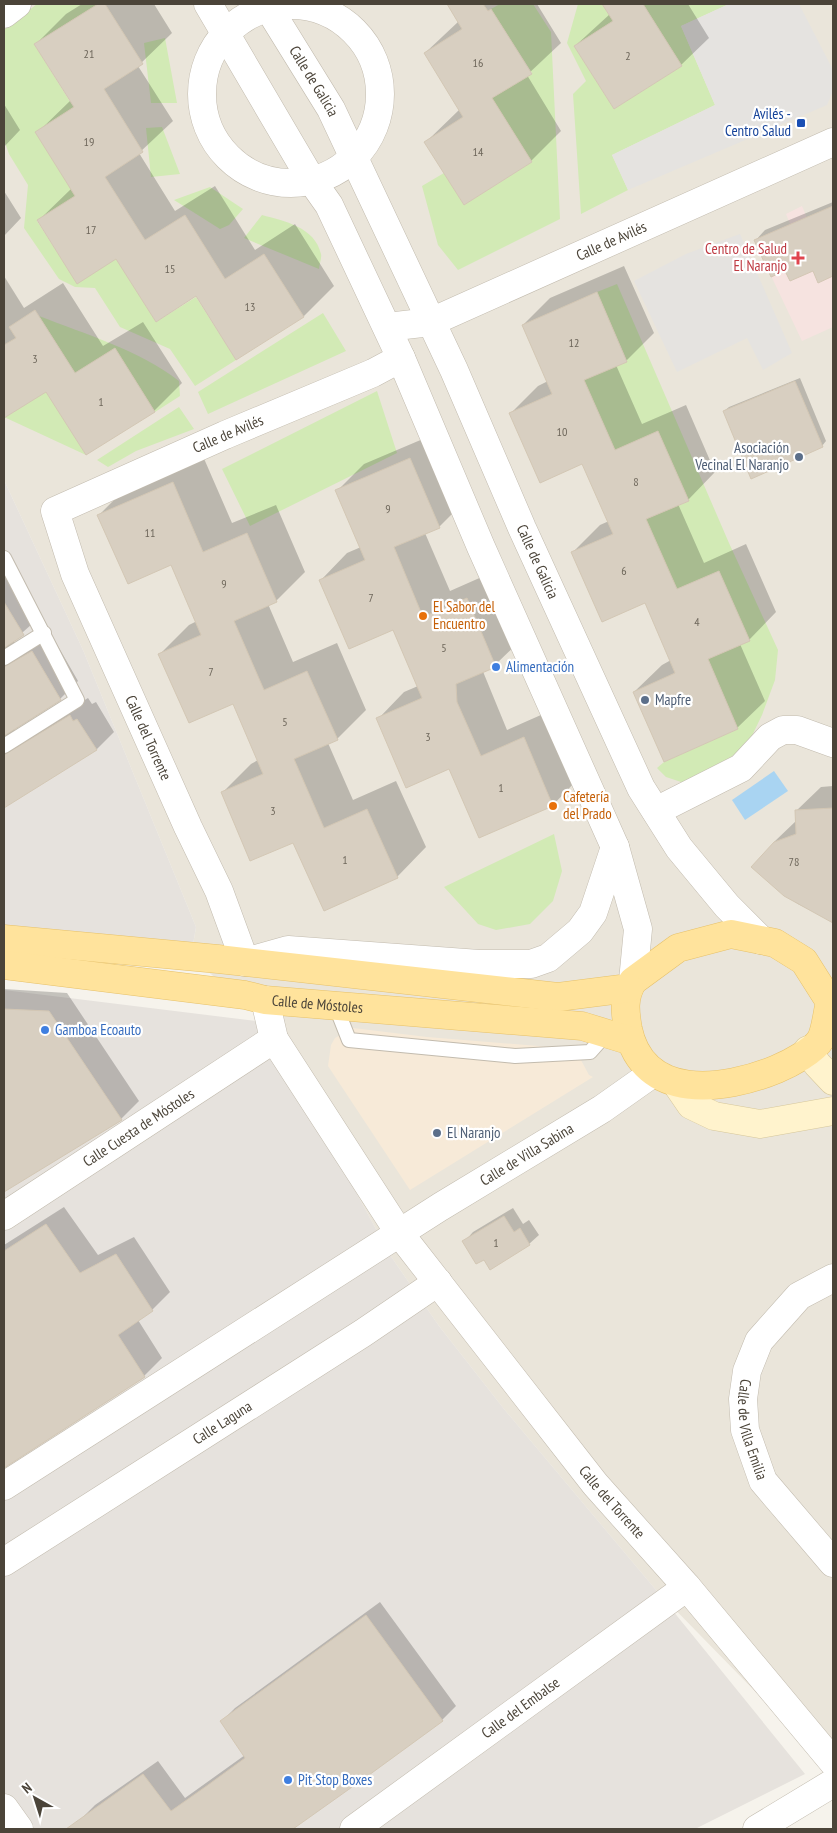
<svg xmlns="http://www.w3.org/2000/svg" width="837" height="1833" font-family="'PT Sans Narrow',sans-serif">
  <rect width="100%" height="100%" fill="#f6f3ec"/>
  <path fill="#eae5da" d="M4 4H833V1771L656 1590 504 1409 439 1326 390 1255 264 1022 191 956 196 927 83 650 4 480Z"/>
  <path fill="#f7ead8" d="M353 1028 427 1037 575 1049 589 1075 593 1077 410 1190 328 1066 331 1045 335 1038Z"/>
  <path fill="#e6e2dd" d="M4 480 83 650 196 927 191 956 4 927Z
    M4 990 264 1022 390 1255 439 1326 504 1409 656 1590 805 1774 695 1829H4Z"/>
  <path fill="#f6e3e0" d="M802 206 807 218 833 206V327L802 341 754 240 790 224 786 214Z"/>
  <path fill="#d2eab5" d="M37 4H98L34 44 74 108 75 196 37 221 77 283 116 258 156 322 196 297 236 360 195 386 170 349 120 327 95 288 75 287 59 279 24 228 28 185 9 154 4 140V30Z
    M500 4H533L551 32 560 219 458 270 438 245 422 186 444 173 464 205 532 162 492 98 532 73 491 9Z
    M578 4H602L613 21 574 46 614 109 682 66 643 4H729L681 26 715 105 612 155 628 190 581 214 573 94 586 81 567 43Z
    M165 38 177 103H151L144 43Z
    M162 127 180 174 151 177 146 128Z
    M210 187 243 209 229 225 220 229 174 200Z
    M262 215C284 221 315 227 321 254 322 258 319 265 319 269L244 238Z
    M617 284 729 543 778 650 775 680 762 715 748 744 731 757 684 783 666 777 657 768 664 762 738 729 708 659 749 640 719 571 677 589 642 521 689 501 658 432 615 450 584 380 627 361 597 292Z
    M323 313 346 351 208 414 198 392Z
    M39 316C85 334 139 350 179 381L180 396 155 412 115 349 75 373Z
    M46 391 86 455 4 417V412L7 416Z
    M377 391 397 453 250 526 222 469Z
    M179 407 194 429 136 451 108 467 97 460Z
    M554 834 562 871 553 901 530 924 496 930 478 924 444 887Z"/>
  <path fill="#e5e3e0" d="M729 4H799L833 70V91L827 105 628 190 612 155 715 105 681 26Z
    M740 234 792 353 763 370 747 338 677 372 634 281 686 254Z"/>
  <path fill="#a9d4f2" d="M774 771 788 791 745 820 732 800Z"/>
  <path fill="#0003" d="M82 4H154L172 33 138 66 173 121 139 153 175 211 215 186 255 250 295 224 334 286 304 316 236 359 196 295 38 221 72 188 37 133 71 100 36 44 66 14Z
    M448 4H537L561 43 527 75 561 131 531 161 465 203 426 142 460 109 425 53 459 21Z
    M604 4H688L709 38 681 65 575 46 610 14Z
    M4 104 20 130 4 147Z
    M4 191 21 218 4 236Z
    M833 202V274L819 281 813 269H785L756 240 765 230Z
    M624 266 654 333 627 360 616 365 642 424 686 405 715 472 688 500 678 504 704 563 746 544 776 612 749 640 740 644 765 701 737 728 634 692 662 665 671 660 645 602 573 552 600 525 609 521 583 462 511 413 538 386 548 381 523 325 550 298Z
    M4 276 24 308 63 283 103 346 143 322 182 383 154 411 47 390 7 415 4 410Z
    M800 378 826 441 822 446 724 411 729 407Z
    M437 433 466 500 439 527 425 533 450 591 493 572 522 639 495 665 483 671 484 674 507 730 550 711 579 778 553 805 480 837 450 767 378 719 404 692 418 686 393 629 321 580 347 553 361 547 337 491 364 464Z
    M202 454 232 523 276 505 305 572 276 601 268 604 293 662 337 643 366 710 337 739 328 743 353 800 396 781 426 847 397 877 294 841 222 793 251 764 258 760 233 702 160 654 189 625 197 621 171 564 99 515 128 486Z
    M4 556 41 616 14 640V644L27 648 51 634 78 681 60 699 14 728V732L27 736 88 698 92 704 96 702 114 732 96 750 4 806Z
    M833 786V921L798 904 772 885 774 842 797 820 796 811 821 787Z
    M4 989 67 993 139 1101 121 1119 4 1190Z
    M64 1207 98 1255 134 1237 170 1292 152 1310 138 1320 162 1358 144 1376 4 1466V1245Z
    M513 1208 523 1224 529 1220 539 1235 529 1244 464 1242 473 1232Z
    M380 1602 456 1706 442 1720 290 1829H88L81 1819 95 1805 158 1761 185 1798 245 1755 221 1722 235 1708Z"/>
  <path fill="#d8cfc1" stroke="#d3c7b4" d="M98 4H105L143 64 104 89 143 152 105 177 145 240 185 215 225 279 264 254 304 317 236 360 196 296 156 322 116 259 77 284 37 220 75 196 35 132 74 107 34 44Z
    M447 4H483L488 11 491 9 532 74 492 98 532 162 464 205 424 142 463 117 424 53 462 29Z
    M602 4H643L682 66 614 109 574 46 613 21Z
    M833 206V276L818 283 813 271 790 281 785 271 771 277 754 240Z
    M597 292 627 362 584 380 615 450 658 431 689 501 646 519 677 589 719 571 750 641 708 659 738 729 664 762 633 692 675 673 645 603 602 622 571 552 613 534 582 464 540 483 509 413 552 394 522 325Z
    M35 310 75 373 115 348 155 412 86 455 46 392 4 418V345L16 338 9 327Z
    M795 381 823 447 751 479 723 411Z
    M410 458 440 528 394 547 423 617 467 598 496 667 456 684 457 702 481 756 524 737 553 806 479 838 449 769 406 788 376 718 422 698 393 630 349 649 319 580 365 560 335 490Z
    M173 482 203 552 247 533 277 602 234 621 264 690 307 671 338 740 294 759 324 828 367 809 398 878 324 911 293 843 250 861 221 792 263 774 233 704 189 723 158 654 201 635 171 565 128 584 97 515Z
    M4 602 24 635 4 648Z
    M32 651 61 700 4 736V667Z
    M70 715 73 721 77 719 97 750 4 808V755Z
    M833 808V923L784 896 751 867 774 842 796 834 795 810Z
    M4 1009 49 1011 122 1120 4 1192Z
    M504 1216 514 1232 520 1228 530 1245 490 1270 484 1260 476 1264 462 1241Z
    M46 1224 80 1273 116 1254 153 1311 118 1335 145 1377 4 1468V1251Z
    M366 1615 443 1721 369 1775 293 1829H66L143 1774 171 1811 208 1785 245 1758 220 1721Z"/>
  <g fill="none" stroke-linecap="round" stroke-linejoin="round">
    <g stroke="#c2bbae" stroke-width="16">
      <path id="lane" d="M4 558 77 700 4 746
        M4 658 44 633
        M336 1007 349 1040 515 1056 590 1052 606 1034"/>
    </g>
    <g stroke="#c2bbae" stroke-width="29">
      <g id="street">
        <path d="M208 4 312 181 329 205 401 358 481 547 615 847 638 929 633 981"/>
        <path id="s1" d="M266 4 331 109 354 158 454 370 522 528 641 788 679 848 727 906 761 940"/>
        <circle cx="291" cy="94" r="89"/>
        <path d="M4 14 17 4"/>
        <path id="s2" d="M387 327 431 322 833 142"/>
        <path id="s3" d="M401 358 373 373 225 435 55 511 75 574 188 827 219 891 245 962 288 950 479 964H531L548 958 580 931 593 913 615 847"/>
        <path d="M656 811 741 768 770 737 783 730H797L833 743"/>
        <path id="s4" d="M265 1000 274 1039 400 1234 595 1484 687 1587 833 1762"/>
        <path id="s5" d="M4 1216 274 1039"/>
        <path id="s6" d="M833 1278 799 1296 759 1341 747 1371 743 1399 745 1430 763 1481 833 1563"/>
        <path id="s7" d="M4 1486 440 1207 602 1109 653 1073"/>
        <path id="s8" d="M4 1562 363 1333 438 1282"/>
        <path d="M4 1808 19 1829"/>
        <path id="s9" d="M354 1829 687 1587"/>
        <path d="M757 1829 833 1783"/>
      </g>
    </g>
    <g stroke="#d6c79b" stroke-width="29">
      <path id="secondary" d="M808 1050 817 1064 833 1081
        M676 1083 691 1105 714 1116 760 1124 833 1111"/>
    </g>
    <g stroke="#e6c16a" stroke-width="29">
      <g id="primary">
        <path d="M731 934 775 943 804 961 830 1002C827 1013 826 1029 821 1039 814 1051 789 1064 777 1069 724 1091 643 1102 628 1029 625 1012 623 997 633 981L678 948Z"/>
        <path d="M4 939 218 959 558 997 629 988"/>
        <path id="s10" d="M4 965 245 995 265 1000 582 1026 631 1041"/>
      </g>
    </g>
    <use href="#lane" stroke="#fff" stroke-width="14"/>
    <use href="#street" stroke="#fff" stroke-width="28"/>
    <use href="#secondary" stroke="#fff3cd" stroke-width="28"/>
    <use href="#primary" stroke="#ffe39c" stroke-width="28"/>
  </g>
  <rect fill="#1a4fb4" stroke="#fff" stroke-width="2" x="796" y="118" width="10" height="10" rx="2.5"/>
  <path fill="#e0444e" stroke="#fff" stroke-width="2" d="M795.5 250.5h5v5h5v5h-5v5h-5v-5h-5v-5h5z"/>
  <g fill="#5c6f8a" stroke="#fff" stroke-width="2">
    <circle cx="799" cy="457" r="5"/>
    <circle cx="645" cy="700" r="5"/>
    <circle cx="437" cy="1133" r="5"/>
  </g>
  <g fill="#e8710a" stroke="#fff" stroke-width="2">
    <circle cx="423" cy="616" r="5"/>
    <circle cx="553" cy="806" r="5"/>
  </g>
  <g fill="#3f7fe0" stroke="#fff" stroke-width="2">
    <circle cx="496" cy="667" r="5"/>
    <circle cx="45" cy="1030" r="5"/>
    <circle cx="288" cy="1780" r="5"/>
  </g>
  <g text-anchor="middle" stroke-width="4.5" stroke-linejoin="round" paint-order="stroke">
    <g font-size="12" fill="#6e675b">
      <text x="89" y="58">21</text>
      <text x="628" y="60">2</text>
      <text x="478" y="67">16</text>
      <text x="89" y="146">19</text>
      <text x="478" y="156">14</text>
      <text x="91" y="234">17</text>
      <text x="170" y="273">15</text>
      <text x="250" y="311">13</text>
      <text x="574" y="347">12</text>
      <text x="35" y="363">3</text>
      <text x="101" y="406">1</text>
      <text x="562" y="436">10</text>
      <text x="636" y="486">8</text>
      <text x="388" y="513">9</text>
      <text x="150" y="537">11</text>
      <text x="624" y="575">6</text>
      <text x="224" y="588">9</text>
      <text x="371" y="602">7</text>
      <text x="697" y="626">4</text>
      <text x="444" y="652">5</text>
      <text x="211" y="676">7</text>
      <text x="285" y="726">5</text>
      <text x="428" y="741">3</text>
      <text x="501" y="792">1</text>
      <text x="273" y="815">3</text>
      <text x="345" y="864">1</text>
      <text x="794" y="866">78</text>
      <text x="496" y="1247">1</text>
    </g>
    <g font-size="15" fill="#4b4439" stroke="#fff">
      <text dy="5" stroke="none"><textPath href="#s1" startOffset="91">Calle de Galicia</textPath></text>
      <text dy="5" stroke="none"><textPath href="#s2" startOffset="242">Calle de Avilés</textPath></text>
      <text transform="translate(228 434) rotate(-23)" y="5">Calle de Avilés</text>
      <text dy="5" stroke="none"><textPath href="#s1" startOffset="621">Calle de Galicia</textPath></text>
      <text dy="5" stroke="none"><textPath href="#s3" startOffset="624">Calle del Torrente</textPath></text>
      <text dy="5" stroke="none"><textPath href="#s10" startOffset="316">Calle de Móstoles</textPath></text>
      <text dy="5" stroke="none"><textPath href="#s5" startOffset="161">Calle Cuesta de Móstoles</textPath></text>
      <text dy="5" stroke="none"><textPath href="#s7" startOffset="619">Calle de Villa Sabina</textPath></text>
      <text dy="5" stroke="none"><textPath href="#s8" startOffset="259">Calle Laguna</textPath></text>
      <text dy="5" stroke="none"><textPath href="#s6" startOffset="191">Calle de Villa Emilia</textPath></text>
      <text dy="5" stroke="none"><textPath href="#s4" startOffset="614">Calle del Torrente</textPath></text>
      <text dy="5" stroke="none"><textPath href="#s9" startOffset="206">Calle del Embalse</textPath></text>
    </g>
    <g font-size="15" fill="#164399" stroke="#fff" text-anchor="end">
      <text x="791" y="119">Avilés -<tspan x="791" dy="17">Centro Salud</tspan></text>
    </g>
    <g font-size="15" fill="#be3a42" stroke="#fff" text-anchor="end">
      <text x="787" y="254">Centro de Salud<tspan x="787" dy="17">El Naranjo</tspan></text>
    </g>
    <g font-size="15" fill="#4e5e75" stroke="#fff" text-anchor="start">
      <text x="789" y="453" text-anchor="end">Asociación<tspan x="789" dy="17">Vecinal El Naranjo</tspan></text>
      <text x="655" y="705">Mapfre</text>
      <text x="447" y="1138">El Naranjo</text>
    </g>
    <g font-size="15" fill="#c56008" stroke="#fff" text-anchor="start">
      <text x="433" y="612">El Sabor del<tspan x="433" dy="17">Encuentro</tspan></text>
      <text x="563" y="802">Cafetería<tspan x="563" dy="17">del Prado</tspan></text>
    </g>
    <g font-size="15" fill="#366cbe" stroke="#fff" text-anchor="start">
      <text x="506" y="672">Alimentación</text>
      <text x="55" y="1035">Gamboa Ecoauto</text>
      <text x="298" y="1785">Pit Stop Boxes</text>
    </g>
  </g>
  <rect width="837" height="1833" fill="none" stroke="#4b4439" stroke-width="10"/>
  <g transform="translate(35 1798) rotate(321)" stroke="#ffffff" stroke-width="4" paint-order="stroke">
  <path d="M0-4L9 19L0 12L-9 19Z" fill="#4b4439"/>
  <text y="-8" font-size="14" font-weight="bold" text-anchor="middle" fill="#4b4439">N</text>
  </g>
</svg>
